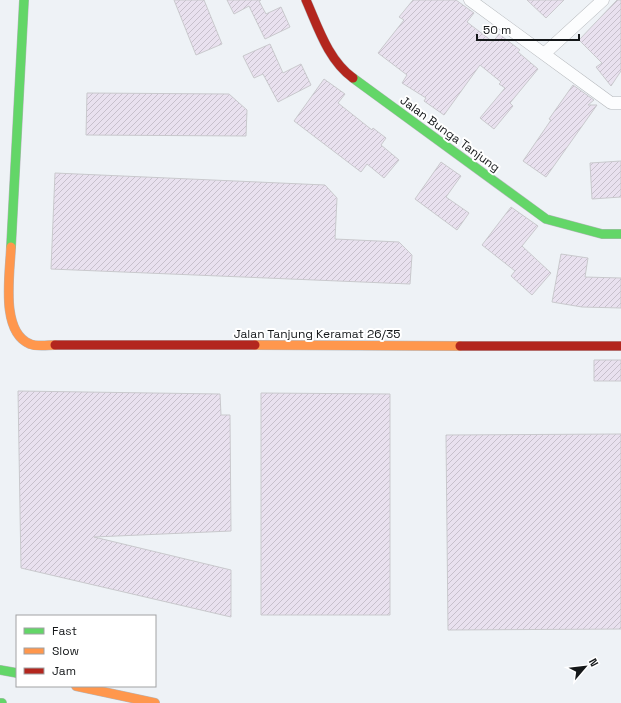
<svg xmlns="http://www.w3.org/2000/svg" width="621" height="703" font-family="'Space Grotesk',sans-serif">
  <defs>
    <pattern id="building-hatch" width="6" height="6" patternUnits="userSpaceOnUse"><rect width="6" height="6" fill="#e9e1ef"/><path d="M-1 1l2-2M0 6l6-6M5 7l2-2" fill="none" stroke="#c7c0cc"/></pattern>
  </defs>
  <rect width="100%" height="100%" fill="#eef2f6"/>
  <path fill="url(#building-hatch)" stroke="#c9c9cd" d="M174 0H204L222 44 196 55Z
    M227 0H261L259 1 266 14 281 7 290 27 265 39 249 6 234 14Z
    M413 0H456L474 13 467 22 493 42 499 34 520 50 518 52 538 69 510 103 513 106 494 129 480 118 505 88 499 84 501 82 480 65 444 115 424 101 426 98 402 83 407 75 378 53 404 20 399 17Z
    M527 0H564L546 18Z
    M617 0H621V71L611 86 596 67 602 63 579 40Z
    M270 44 283 73 301 64 311 85 278 102 263 74 254 78 243 56Z
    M324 79 345 94 338 103 372 130 373 128 386 138 381 145 399 160 384 178 367 164 361 172 294 121Z
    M573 85 594 100 588 105H597L546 177 523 161 551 120 549 119Z
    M87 93 229 94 247 110 246 136 86 135Z
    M621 161V197L592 199 590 163Z
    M441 162 461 176 446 197 469 213 457 230 415 199Z
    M55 173 325 185 337 198 335 239 399 242 412 255 410 284 51 269Z
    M511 207 538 226 522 246 551 273 532 295 511 276 515 271 482 245Z
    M561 254 588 258 585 277 621 278V308L582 307 552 302Z
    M594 360H621V381H594Z
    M18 391 220 394 221 415H230L231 531 94 537 231 570V617L21 568Z
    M261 393 390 394V615H261Z
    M621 434V629L448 630 446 435Z"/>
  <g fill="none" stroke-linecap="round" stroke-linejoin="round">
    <g stroke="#b4b7bb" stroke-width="13">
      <path id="street" d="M470 0 611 103H621
        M544 54 603 0"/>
    </g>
    <g stroke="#b4b7bb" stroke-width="10">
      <path id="fast" d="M353 78 546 219 602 234H621
        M11 247 24 0
        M0 670 17 673
        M0 703H2"/>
    </g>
    <g stroke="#b4b7bb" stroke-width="10">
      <path id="slow" d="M11 247C10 274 0 332 30 344 37 347 48 345 55 345
        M255 345 460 346
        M76 686 155 703"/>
    </g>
    <g stroke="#b4b7bb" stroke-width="10">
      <path id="jam" d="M306 0C318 27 328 60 353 78
        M55 345H255
        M460 346H621"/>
    </g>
    <use href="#street" stroke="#fcfdfe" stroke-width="12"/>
    <use href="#fast" stroke="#63d668" stroke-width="9"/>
    <use href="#slow" stroke="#ff974d" stroke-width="9"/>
    <use href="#jam" stroke="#b3261e" stroke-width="9"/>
  </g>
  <g text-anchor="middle" stroke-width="4" stroke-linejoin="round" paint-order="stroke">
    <g font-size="12" fill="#141719" stroke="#fff">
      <text transform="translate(450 134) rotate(36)" y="4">Jalan Bunga Tanjung</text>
      <text x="317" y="338">Jalan Tanjung Keramat 26/35</text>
    </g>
  </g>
  <rect x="16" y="615" width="140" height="72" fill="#ffffff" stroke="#a1a2a3"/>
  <rect x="24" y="628" width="20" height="6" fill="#63d668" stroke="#a1a2a3"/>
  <text x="52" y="635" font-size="12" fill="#141719">Fast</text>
  <rect x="24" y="648" width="20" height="6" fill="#ff974d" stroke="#a1a2a3"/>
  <text x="52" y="655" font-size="12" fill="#141719">Slow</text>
  <rect x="24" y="668" width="20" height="6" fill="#b3261e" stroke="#a1a2a3"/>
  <text x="52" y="675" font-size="12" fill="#141719">Jam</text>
  <g transform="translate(585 667) rotate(62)" stroke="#ffffff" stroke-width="3" paint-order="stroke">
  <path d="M0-3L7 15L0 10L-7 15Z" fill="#141719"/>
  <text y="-6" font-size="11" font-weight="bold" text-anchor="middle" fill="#141719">N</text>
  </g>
  <path d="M477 34v6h102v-6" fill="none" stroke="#141719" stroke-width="2"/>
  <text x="483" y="34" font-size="12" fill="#141719" stroke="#ffffff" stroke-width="3" paint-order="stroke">50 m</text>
</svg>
